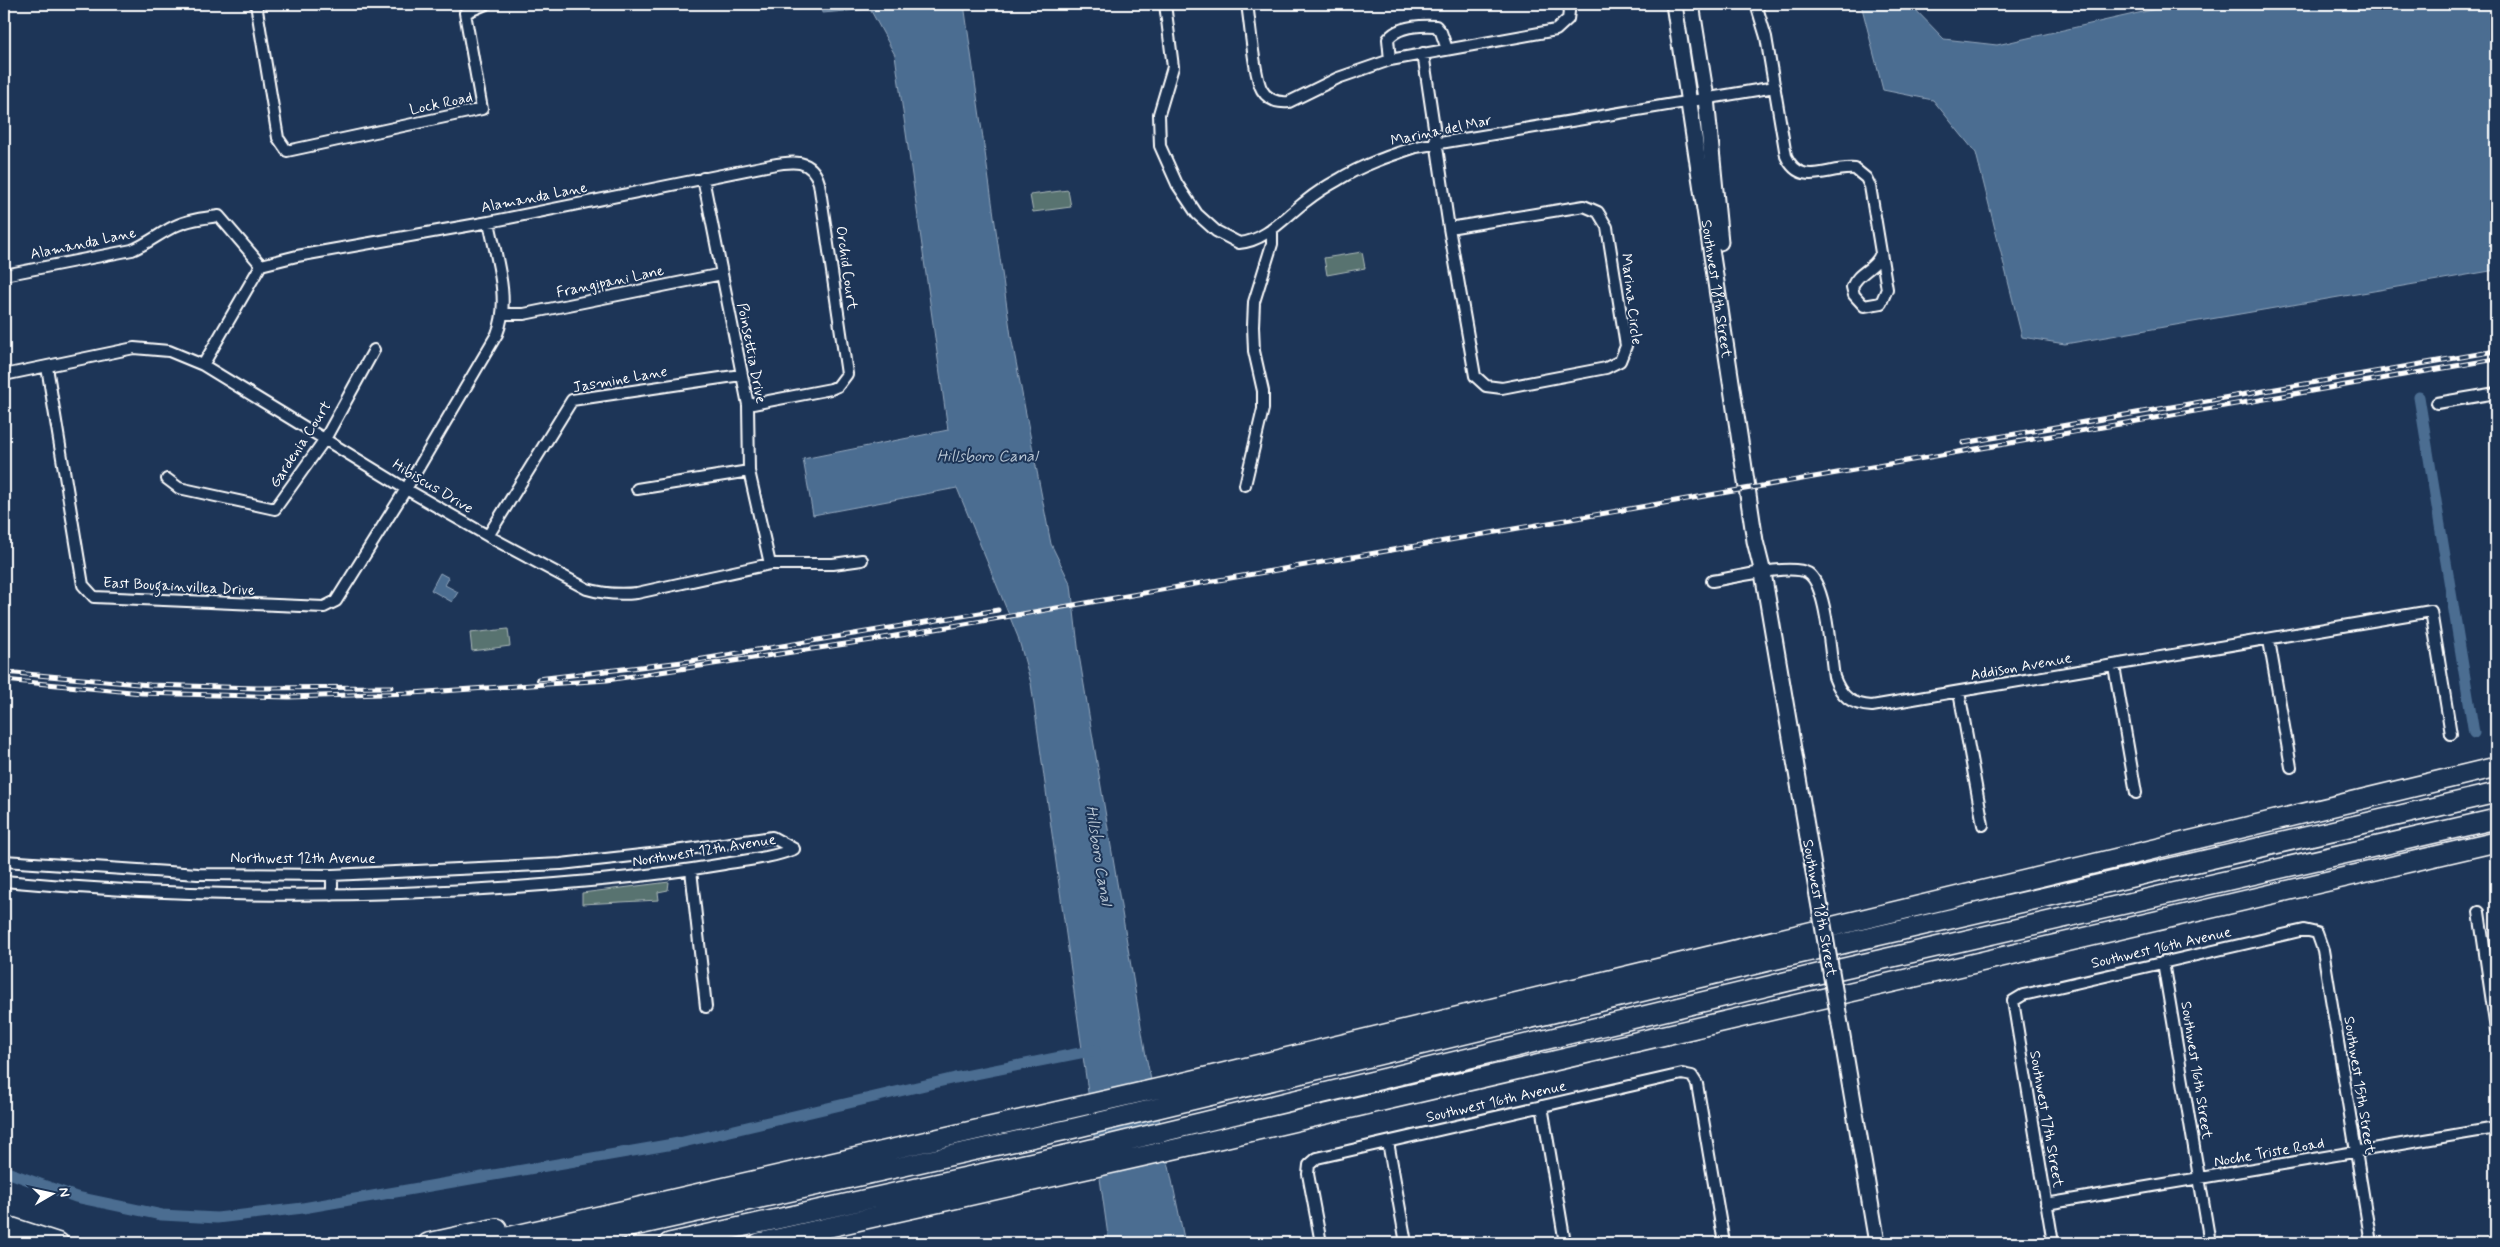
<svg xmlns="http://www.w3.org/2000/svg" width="2500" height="1247" font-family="Mynerve,sans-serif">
  <rect width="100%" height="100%" fill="#1d3557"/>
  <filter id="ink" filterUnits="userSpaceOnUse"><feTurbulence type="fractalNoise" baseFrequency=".02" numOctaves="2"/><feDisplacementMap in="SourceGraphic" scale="10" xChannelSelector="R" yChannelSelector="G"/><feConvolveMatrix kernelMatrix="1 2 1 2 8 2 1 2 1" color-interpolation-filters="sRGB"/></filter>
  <g filter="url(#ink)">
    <path fill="#587370" stroke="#acb9b8" d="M1068 190 1071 207 1033 212 1030 195Z
      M1362 252 1365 268 1327 275 1324 258Z
      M508 629 510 646 472 651 470 633Z
      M669 882 668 890 658 892 659 900 582 904V893Z"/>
    <path fill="#4b6d91" stroke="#93a7bd" d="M821 4H964L1011 336 1051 544 1071 585 1079 655 1146 1056 1185 1243H1109L1031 683 1018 637 957 488 813 515 803 459 948 430 895 55 870 9 822 13Z
      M1861 4H1910L1944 39 1997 45 2178 4H2496V270L2065 344 2022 337 1976 153 1933 100 1883 90Z
      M440 573 449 578 445 585 458 592 452 602 431 590Z"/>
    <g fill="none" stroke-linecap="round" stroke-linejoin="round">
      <path stroke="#4b6d91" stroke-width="11" d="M2419 397 2474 733
        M4 1171 76 1197 162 1215 217 1218 303 1208 679 1143 955 1078 1095 1050"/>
      <g stroke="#fff" stroke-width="14">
        <path id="minor" d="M256 4 278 138 287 151 482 109 465 13 486 4
          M1165 4 1173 67 1159 114 1160 146 1177 184 1197 214 1216 231 1239 243C1266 241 1285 217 1306 201 1316 193 1327 186 1338 180 1362 165 1389 156 1416 147L1775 87
          M1247 4C1250 22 1254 77 1262 90 1268 100 1278 103 1289 102L1338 78 1390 60 1556 30 1568 19 1570 4
          M1756 4 1766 37 1786 156C1801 189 1828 166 1855 169L1866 178 1870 186 1887 289 1881 303 1864 306 1854 295 1852 287C1858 271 1875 270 1881 253
          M1423 53 1449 228 1475 376 1486 386 1502 388 1606 368 1620 361 1626 346 1607 227 1598 212 1584 206 1449 228
          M1390 60 1388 39C1398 26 1419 25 1436 26L1441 32 1447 49
          M703 178 748 405 749 471 770 564
          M4 275 132 250C147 244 159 234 173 227 187 220 203 218 219 216L261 265
          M504 314H524L722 274
          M203 365 261 265 297 256 489 222 771 165C792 161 812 158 819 183L847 374 838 386 831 389 748 405
          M47 367 83 585 94 597 324 607 336 601 406 489 497 334C511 300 496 258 489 222
          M4 375 134 348 169 351 203 365 406 489 488 536 587 589C604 594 619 595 637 593L770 564H833L862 560
          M2437 403 2496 393
          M167 479 179 488 275 509 325 439 374 350
          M1245 485 1263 409V391L1254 351 1253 326 1254 302 1272 244V229
          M637 489 749 471
          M488 536 572 400 741 375
          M1712 581C1733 578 1791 563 1808 573 1827 585 1830 654 1834 677 1841 696 1851 705 1872 706L2431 611 2451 734
          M2269 640 2291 767
          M2114 666 2136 793
          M1959 692 1983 825
          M4 861 198 874 332 875 561 864 668 852 772 837 794 849
          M691 870 706 1007
          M4 881C202 900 403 899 601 880 643 876 683 871 724 864 748 860 771 858 794 849
          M332 895V875
          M2479 912 2496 1030
          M2163 962 2210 1243
          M1542 1106 1565 1243
          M1388 1142 1406 1243
          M2046 1204 2496 1128
          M1321 1243 1308 1174 1309 1165 1317 1158 1682 1074 1692 1076 1697 1084 1724 1243
          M2053 1243 2013 1001 2023 995 2304 930 2317 933 2323 950 2371 1243"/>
      </g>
      <g stroke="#fff" stroke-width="19">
        <g id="secondary">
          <path id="s1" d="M1674 4 1755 541 1763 573 1818 896"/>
          <path d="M1691 4 1706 98 1720 242"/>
          <path d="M1840 1024 1877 1243"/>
        </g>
      </g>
      <g stroke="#fff" stroke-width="22">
        <path id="motorway" d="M4 1225 59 1243
          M428 1243 497 1228
          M481 1243 1173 1085 2496 767
          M558 1243 1075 1128 1781 958 2496 793
          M669 1243 1079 1152 1818 974 2496 819
          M759 1243 1184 1147 2496 842"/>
      </g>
      <use href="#minor" stroke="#1d3557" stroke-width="10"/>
      <use href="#secondary" stroke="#1d3557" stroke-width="15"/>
      <use href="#motorway" stroke="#1d3557" stroke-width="19"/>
      <g stroke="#fff" stroke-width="5">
        <path id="rail" d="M1963 443 2496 351
          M4 672 150 685 258 688 391 687
          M538 679 691 661 998 610
          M4 680 142 693 289 697 412 693 607 680 872 640 2496 359"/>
      </g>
      <use href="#rail" stroke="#1d3557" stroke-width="3" stroke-dasharray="9" stroke-linecap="butt"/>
      <g stroke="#fff" stroke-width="19" stroke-linecap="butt">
        <path id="secondary-bridge" d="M1818 896 1840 1024"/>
      </g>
      <use href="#secondary-bridge" stroke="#1d3557" stroke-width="15"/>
    </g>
  </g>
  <g text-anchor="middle" stroke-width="4" stroke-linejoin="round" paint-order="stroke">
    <g font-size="15" fill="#fff" stroke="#1d3557">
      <text transform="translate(441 103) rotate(-12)" y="5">Lock Road</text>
      <text transform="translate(1441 130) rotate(-12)" y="5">Marina del Mar</text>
      <text transform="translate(534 197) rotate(-11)" y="5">Alamanda Lane</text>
      <text transform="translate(83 243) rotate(-12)" y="5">Alamanda Lane</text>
      <text transform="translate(847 268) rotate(82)" y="5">Orchid Court</text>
      <text transform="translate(610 281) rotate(-12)" y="5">Frangipani Lane</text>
      <text dy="5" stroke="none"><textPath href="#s1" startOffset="288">Southwest 18th Street</textPath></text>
      <text transform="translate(1632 299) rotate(83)" y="5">Marina Circle</text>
      <text transform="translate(752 353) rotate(79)" y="5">Poinsettia Drive</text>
      <text transform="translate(620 379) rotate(-10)" y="5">Jasmine Lane</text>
      <text transform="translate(300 444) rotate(-57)" y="5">Gardenia Court</text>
      <text transform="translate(433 486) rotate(31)" y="5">Hibiscus Drive</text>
      <text transform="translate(179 586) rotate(3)" y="5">East Bougainvillea Drive</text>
      <text transform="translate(2021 666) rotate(-10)" y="5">Addison Avenue</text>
      <text transform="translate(704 850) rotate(-9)" y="5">Northwest 12th Avenue</text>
      <text x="303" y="863">Northwest 12th Avenue</text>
      <text transform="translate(1820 908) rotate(80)" y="5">Southwest 18th Street</text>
      <text transform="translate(2161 947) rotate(-13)" y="5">Southwest 16th Avenue</text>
      <text transform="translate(2197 1070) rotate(81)" y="5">Southwest 16th Street</text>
      <text transform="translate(2360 1085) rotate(81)" y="5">Southwest 15th Street</text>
      <text transform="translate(1496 1101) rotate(-13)" y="5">Southwest 16th Avenue</text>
      <text transform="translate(2047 1119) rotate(80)" y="5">Southwest 17th Street</text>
      <text transform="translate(2269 1152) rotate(-10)" y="5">Noche Triste Road</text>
    </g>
    <g font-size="16" font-style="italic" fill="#b7c5d3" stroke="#1d3557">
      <text x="987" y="461">Hillsboro Canal</text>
      <text transform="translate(1100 855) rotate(81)" y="6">Hillsboro Canal</text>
    </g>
  </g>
  <rect width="2500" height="1247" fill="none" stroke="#1d3557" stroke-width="20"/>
  <rect x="10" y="10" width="2480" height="1227" fill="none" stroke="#fff" stroke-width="2" filter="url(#ink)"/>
  <g transform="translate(52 1194) rotate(81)" stroke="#1d3557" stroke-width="4" paint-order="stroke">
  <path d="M0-4L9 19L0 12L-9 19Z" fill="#ffffff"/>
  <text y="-8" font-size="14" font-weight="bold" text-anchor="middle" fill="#ffffff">N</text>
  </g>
</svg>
